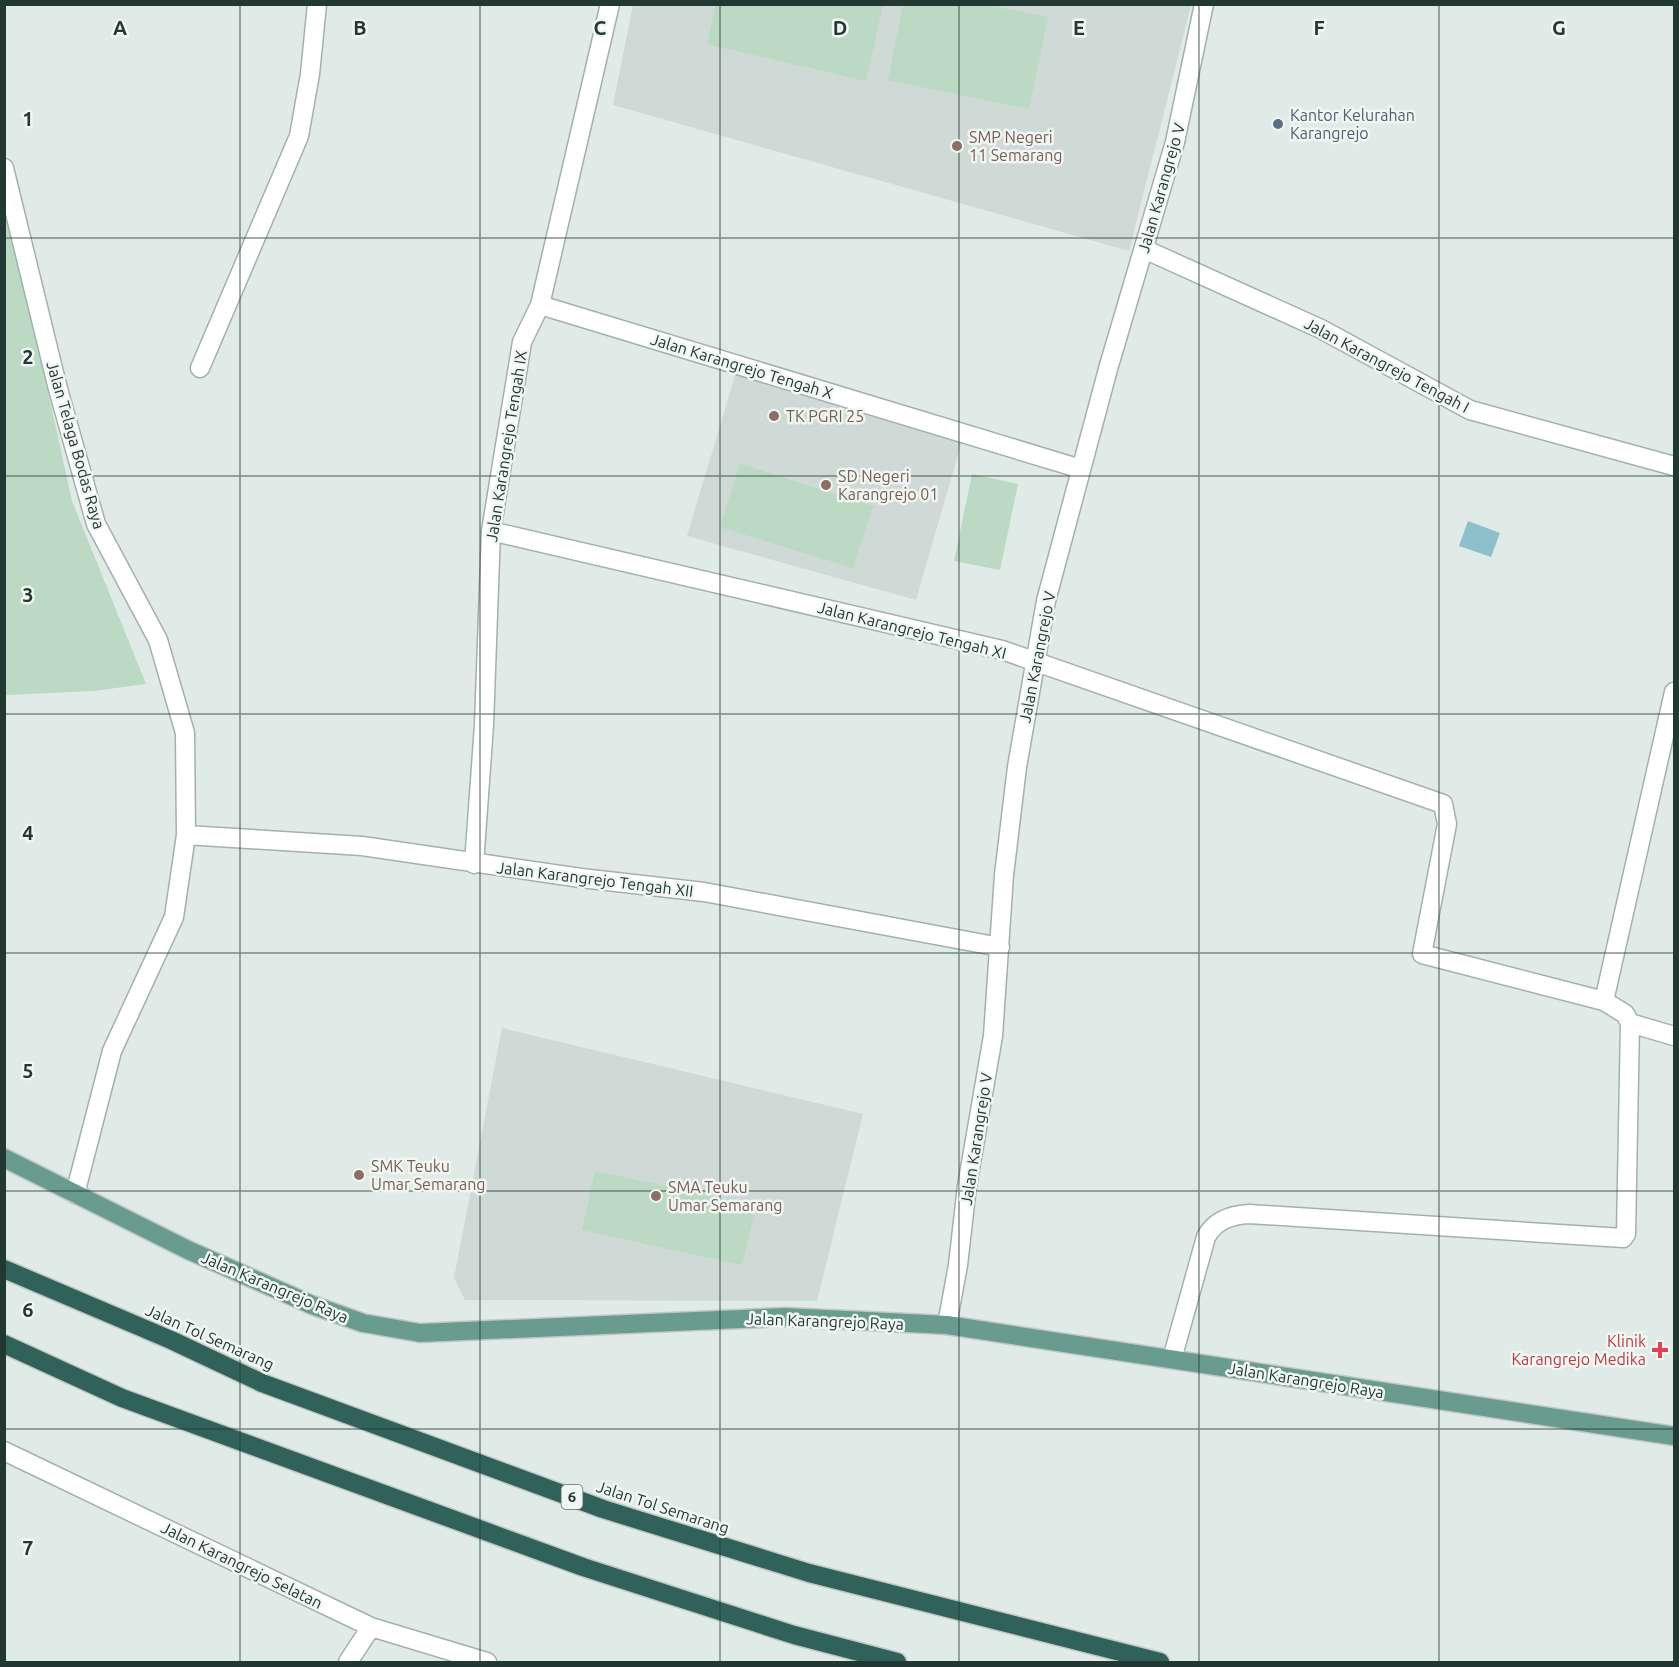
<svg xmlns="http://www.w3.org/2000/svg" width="1679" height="1667" font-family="Ubuntu,sans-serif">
  <rect width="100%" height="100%" fill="#e0eae6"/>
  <path fill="#cfd9d5" d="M633 5H1191L1129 251 613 105Z
    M737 369 964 434 916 600 687 536Z
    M502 1028 863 1114 817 1301 465 1300 454 1278Z"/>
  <path fill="#bbd9c3" d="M716 5H883L866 81 707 44Z
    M903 5H986L1048 17 1029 109 888 80Z
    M4 191 72 501 146 684 93 691 5 695Z
    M740 464 873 506 853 568 720 527Z
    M972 474 1018 484 1000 570 954 561Z
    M595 1171 756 1206 742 1265 582 1230Z"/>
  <path fill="#8dc0ca" d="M1468 521 1500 533 1491 557 1459 546Z"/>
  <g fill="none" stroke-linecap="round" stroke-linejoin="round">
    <g stroke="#a3b1ad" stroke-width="21">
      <path id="minor" d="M4 168 58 389 96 524 158 640 185 733 186 835 174 917 112 1051 75 1194
        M1144 249 1321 329 1470 410 1674 466
        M540 305 1081 469
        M200 368 299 136 310 74 317 4
        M491 531 1002 650 1443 804 1447 824 1422 954 1604 1001 1625 1014 1630 1023 1674 1036
        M186 835 362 846 581 878 704 892 1000 947
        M474 864 484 725 491 531 522 342 540 305 610 4
        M1604 1001 1674 692
        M947 1325 958 1265 967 1186 993 1036 1004 875 1017 767 1046 601 1108 369 1175 142 1204 4
        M1172 1359 1206 1237C1215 1220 1231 1215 1249 1214L1623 1238 1626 1234 1630 1023
        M4 1451 371 1627 487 1662
        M348 1662 371 1627"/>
    </g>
    <g stroke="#c1c7c6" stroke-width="21">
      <path id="major" d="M4 1158 188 1250 312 1305 363 1323 420 1333 785 1317 947 1325 1674 1436"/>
    </g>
    <g stroke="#c1c7c6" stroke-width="21">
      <path id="highway" d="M4 1269 171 1340 262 1383 603 1509 809 1573 1160 1662
        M4 1344 122 1398 583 1567 794 1635 897 1662"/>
    </g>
    <use href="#minor" stroke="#fff" stroke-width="18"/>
    <use href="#major" stroke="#699b8f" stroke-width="18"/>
    <use href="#highway" stroke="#316259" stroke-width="18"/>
  </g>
  <path fill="none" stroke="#223833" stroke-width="1.5" stroke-opacity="0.55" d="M240 4V1662M480 4V1662M720 4V1662M959 4V1662M1199 4V1662M1439 4V1662M4 238H1674M4 476H1674M4 714H1674M4 953H1674M4 1191H1674M4 1429H1674"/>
  <circle fill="#5c6f8a" stroke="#f0f7f3" stroke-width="2" cx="1278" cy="124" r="6"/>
  <g fill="#8d6e63" stroke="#f0f7f3" stroke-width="2">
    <circle cx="957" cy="146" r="6"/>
    <circle cx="774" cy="416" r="6"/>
    <circle cx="826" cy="485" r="6"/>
    <circle cx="359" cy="1175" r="6"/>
    <circle cx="656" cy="1196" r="6"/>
  </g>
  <path fill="#e0444e" stroke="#f0f7f3" stroke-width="2" d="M1657 1341h6v6h6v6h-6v6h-6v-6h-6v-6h6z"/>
  <g text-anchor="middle" stroke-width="5" stroke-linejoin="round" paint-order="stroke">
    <rect fill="#f0f7f3" stroke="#60716d" stroke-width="1.5" x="561.5" y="1485" width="21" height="24" rx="4.5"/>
    <g font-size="15" font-weight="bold" fill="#223833">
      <text x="572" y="1502">6</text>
    </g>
    <g font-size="16" fill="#4e5e75" stroke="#f0f7f3" text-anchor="start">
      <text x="1290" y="121">Kantor Kelurahan<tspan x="1290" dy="18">Karangrejo</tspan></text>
    </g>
    <g font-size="16" fill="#785e54" stroke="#f0f7f3" text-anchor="start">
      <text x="969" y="143">SMP Negeri<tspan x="969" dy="18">11 Semarang</tspan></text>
      <text x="786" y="422">TK PGRI 25</text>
      <text x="838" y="482">SD Negeri<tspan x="838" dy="18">Karangrejo 01</tspan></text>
      <text x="371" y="1172">SMK Teuku<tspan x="371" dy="18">Umar Semarang</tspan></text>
      <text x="668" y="1193">SMA Teuku<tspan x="668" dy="18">Umar Semarang</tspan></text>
    </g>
    <g font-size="16" fill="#223833" stroke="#f0f7f3">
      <text transform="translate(1161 188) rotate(-74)" y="6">Jalan Karangrejo V</text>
      <text transform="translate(1387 365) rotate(28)" y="6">Jalan Karangrejo Tengah I</text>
      <text transform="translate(742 366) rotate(17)" y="6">Jalan Karangrejo Tengah X</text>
      <text transform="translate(76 445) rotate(74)" y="6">Jalan Telaga Bodas Raya</text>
      <text transform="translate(506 446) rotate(-81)" y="6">Jalan Karangrejo Tengah IX</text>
      <text transform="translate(912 630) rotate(14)" y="6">Jalan Karangrejo Tengah XI</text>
      <text transform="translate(1037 657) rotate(-79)" y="6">Jalan Karangrejo V</text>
      <text transform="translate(595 879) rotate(7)" y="6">Jalan Karangrejo Tengah XII</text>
      <text transform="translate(976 1139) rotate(-81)" y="6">Jalan Karangrejo V</text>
      <text transform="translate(275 1287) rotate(23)" y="6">Jalan Karangrejo Raya</text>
      <text transform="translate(825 1321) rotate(2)" y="6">Jalan Karangrejo Raya</text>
      <text transform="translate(210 1337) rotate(24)" y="6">Jalan Tol Semarang</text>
      <text transform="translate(1306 1380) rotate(9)" y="6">Jalan Karangrejo Raya</text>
      <text transform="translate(663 1507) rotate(18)" y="6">Jalan Tol Semarang</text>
      <text transform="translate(242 1565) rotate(26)" y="6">Jalan Karangrejo Selatan</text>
    </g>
    <g font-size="16" fill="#be3a42" stroke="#f0f7f3" text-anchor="end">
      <text x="1646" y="1347">Klinik<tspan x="1646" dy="18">Karangrejo Medika</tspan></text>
    </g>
  </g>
  <g font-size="20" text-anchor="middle" font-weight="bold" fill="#223833" stroke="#f0f7f3" stroke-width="5" stroke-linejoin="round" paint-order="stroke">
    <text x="120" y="35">A</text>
    <text x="360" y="35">B</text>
    <text x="600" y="35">C</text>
    <text x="840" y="35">D</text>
    <text x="1079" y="35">E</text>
    <text x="1319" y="35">F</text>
    <text x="1559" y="35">G</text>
    <text x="28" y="126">1</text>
    <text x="28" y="364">2</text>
    <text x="28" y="602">3</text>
    <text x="28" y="840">4</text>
    <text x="28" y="1078">5</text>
    <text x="28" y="1317">6</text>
    <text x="28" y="1555">7</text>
  </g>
  <rect width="1679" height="1667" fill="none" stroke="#223833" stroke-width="12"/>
</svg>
